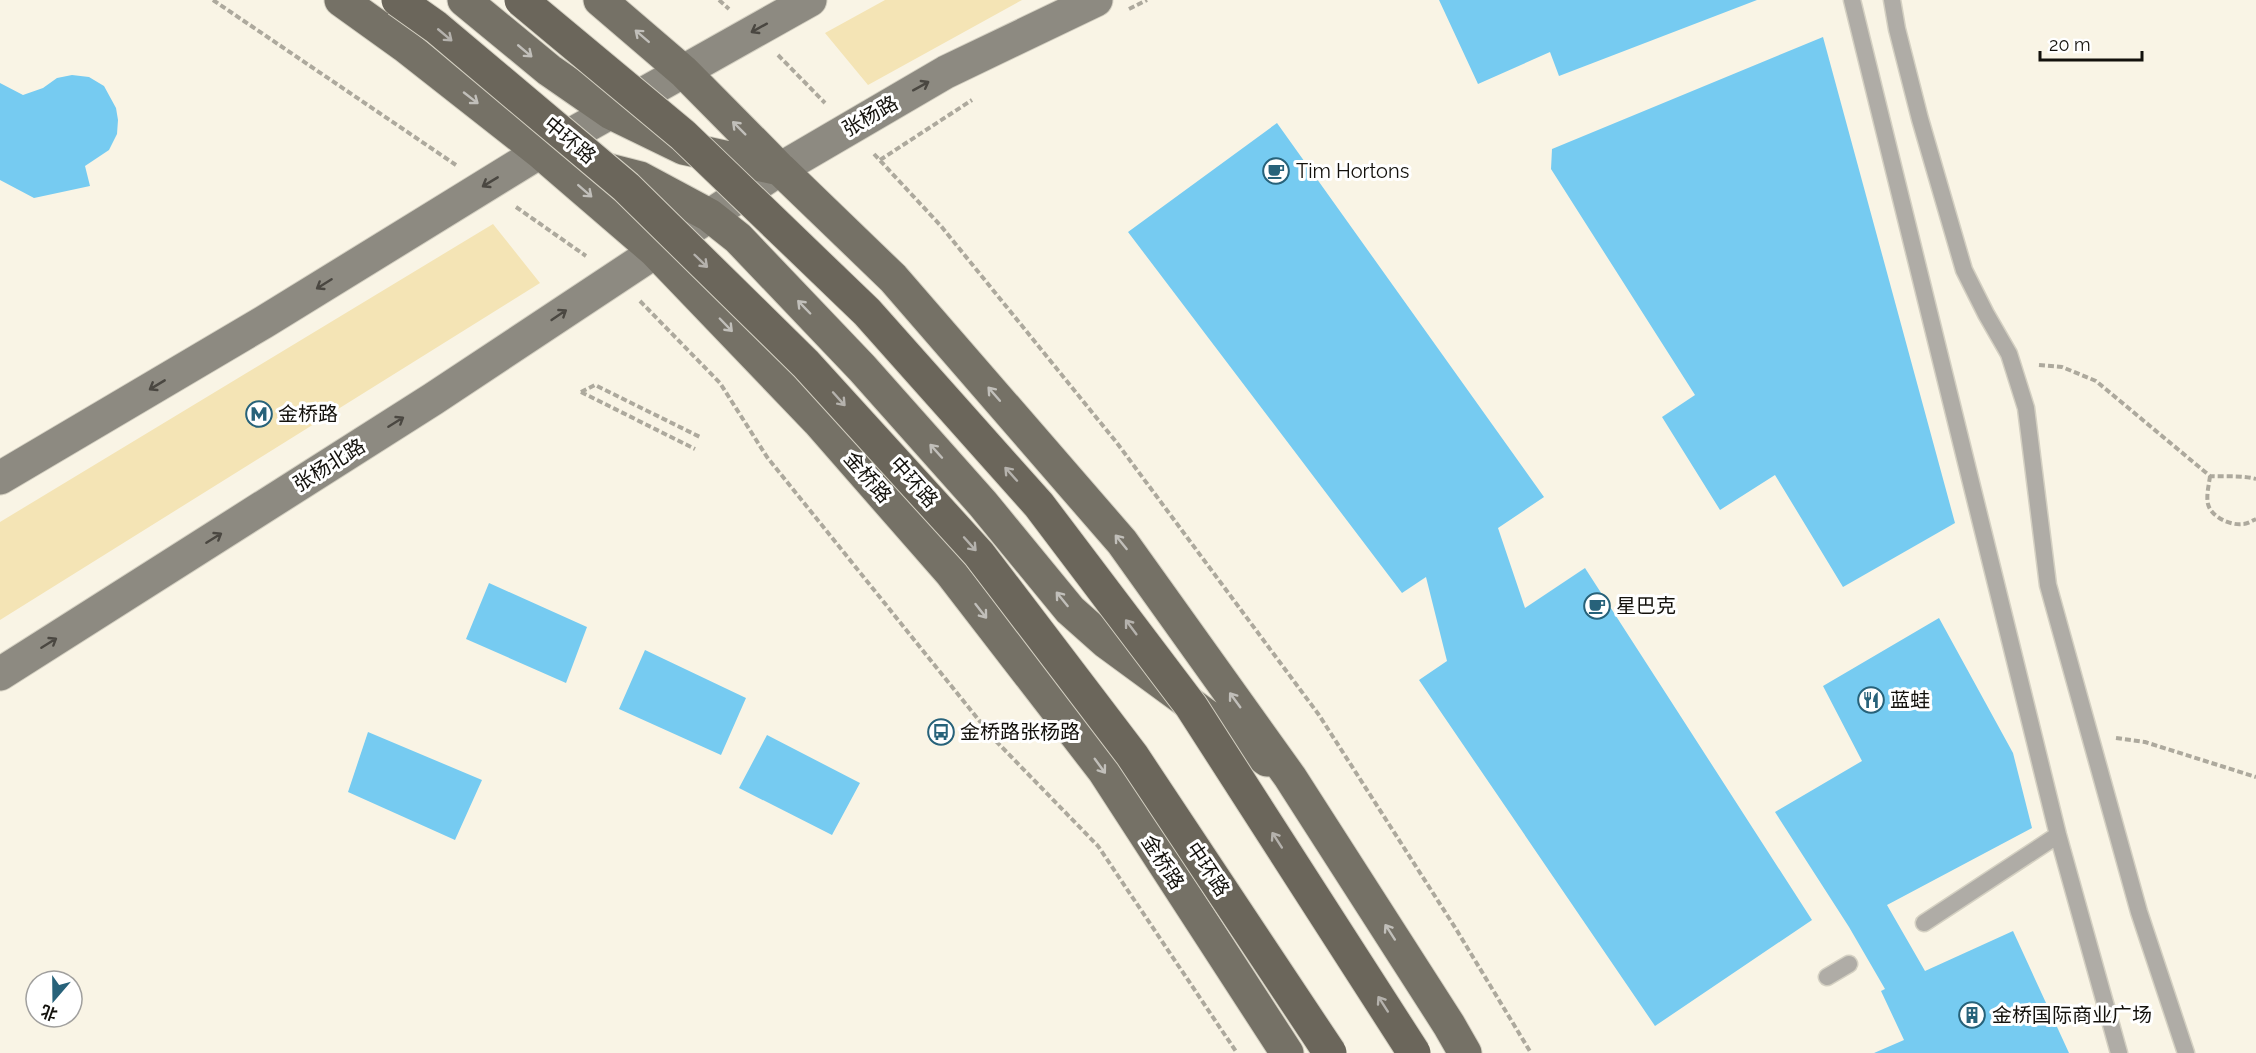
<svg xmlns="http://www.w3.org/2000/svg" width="2256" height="1053" font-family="Raleway,'Noto Sans SC',sans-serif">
  <rect width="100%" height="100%" fill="#f9f4e5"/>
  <path fill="#f4e4b5" d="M885 0H1022L868 85 825 33Z
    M493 224 540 283 0 620V522Z"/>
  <path fill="#76cbf1" d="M1439 0H1757L1559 76 1550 52 1478 84Z
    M1823 37 1955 523 1843 587 1775 475 1720 510 1662 417 1695 395 1551 169 1552 149Z
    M72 75 89 77 104 86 116 108 118 120 117 134 109 150 85 166 90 186 34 198 0 180V83L23 95 43 88 57 78Z
    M1277 123 1544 497 1498 528 1525 608 1585 568 1812 920 1655 1026 1419 680 1447 661 1426 577 1402 593 1128 232Z
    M489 583 587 627 566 683 466 639Z
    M1939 618 2013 753 2032 828 1887 905 1925 971 2013 931 2069 1053H1874L1904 1040 1881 991 1885 989 1849 927 1775 812 1862 761 1823 686Z
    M645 650 746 698 721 755 619 709Z
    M368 732 482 780 455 840 348 792Z
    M767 735 860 783 832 835 739 788Z"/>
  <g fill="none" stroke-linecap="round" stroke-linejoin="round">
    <g stroke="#d4d0c2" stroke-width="19">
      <path id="service" d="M1852 0 2058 835 2119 1053
        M1892 0 1897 29 1920 119 1964 270 1986 314 2009 354 2026 408 2048 585 2139 912 2186 1053
        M1924 923 2058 835
        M1827 977 1849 964"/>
    </g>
    <g stroke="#d4d0c2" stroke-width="35">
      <path id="secondary" d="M0 478 264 322 540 152 810 0
        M0 674 433 399 780 169 946 72 1096 0"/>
    </g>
    <g stroke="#d4d0c2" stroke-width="35">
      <path id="primary" d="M341 0 405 46 540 152 655 251 818 421 951 573 1104 771 1287 1053
        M464 0 549 70 611 113 683 148 780 169
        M600 0 684 72 780 169 893 278 1122 542 1290 777 1449 1025 1465 1053
        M597 167 640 178 709 215 738 238 862 368 983 504 1070 610 1106 642 1267 760"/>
    </g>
    <path stroke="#ada99d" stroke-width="4" stroke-dasharray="6 3" stroke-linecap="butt" d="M213 0 456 165
      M719 0 729 9
      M1129 9 1147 0
      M778 55 825 103
      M874 154 941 226 1117 443 1319 715 1456 929 1531 1053
      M880 160 972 100
      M516 207 586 256
      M640 301 720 383 767 457 994 739 1098 846 1237 1053
      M2039 365 2062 367 2096 381 2210 476C2225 477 2241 475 2256 479
      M581 392 595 385 700 437
      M581 392 695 449
      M2210 476C2209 485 2206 495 2208 504 2211 517 2231 526 2243 524 2247 524 2252 521 2256 519
      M2116 738 2145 742 2256 777"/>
    <use href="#service" stroke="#afaca6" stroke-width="16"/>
    <use href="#secondary" stroke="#8d8a81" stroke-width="33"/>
    <use href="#primary" stroke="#757166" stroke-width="33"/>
    <g stroke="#d4d0c2" stroke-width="35" stroke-linecap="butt">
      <path id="trunk-bridge" d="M398 0 436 27 626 187 806 364 979 554 1132 755 1330 1053
        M521 0 683 135 867 312 1039 505 1191 706 1414 1053"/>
    </g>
    <use href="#trunk-bridge" stroke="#6b665b" stroke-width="33"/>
  </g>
  <defs><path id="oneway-shaft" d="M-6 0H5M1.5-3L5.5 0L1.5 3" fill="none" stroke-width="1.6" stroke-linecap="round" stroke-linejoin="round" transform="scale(1.5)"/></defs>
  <g stroke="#4a4741">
    <use href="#oneway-shaft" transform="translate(759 28) rotate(151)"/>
    <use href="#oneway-shaft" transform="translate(921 86) rotate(-29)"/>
    <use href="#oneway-shaft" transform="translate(490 182) rotate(149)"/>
    <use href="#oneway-shaft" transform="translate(324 284) rotate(148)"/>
    <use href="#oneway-shaft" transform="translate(559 315) rotate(-34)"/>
    <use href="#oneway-shaft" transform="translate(157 385) rotate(149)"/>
    <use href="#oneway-shaft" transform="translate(396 422) rotate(-32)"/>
    <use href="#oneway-shaft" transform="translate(214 538) rotate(-32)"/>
    <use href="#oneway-shaft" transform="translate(49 643) rotate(-32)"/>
  </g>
  <g stroke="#b5b2ad">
    <use href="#oneway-shaft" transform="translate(445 35) rotate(40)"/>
    <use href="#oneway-shaft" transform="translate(701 261) rotate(44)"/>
    <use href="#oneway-shaft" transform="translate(839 399) rotate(48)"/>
    <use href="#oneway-shaft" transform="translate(1011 474) rotate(-132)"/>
    <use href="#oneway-shaft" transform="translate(970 544) rotate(48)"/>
    <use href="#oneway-shaft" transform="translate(1131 627) rotate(-127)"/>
    <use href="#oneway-shaft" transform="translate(1277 840) rotate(-123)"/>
    <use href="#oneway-shaft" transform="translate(1383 1004) rotate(-123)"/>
  </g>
  <g stroke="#c1bfba">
    <use href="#oneway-shaft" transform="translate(642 36) rotate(-139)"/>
    <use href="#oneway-shaft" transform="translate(525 51) rotate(40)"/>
    <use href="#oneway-shaft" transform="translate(471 98) rotate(38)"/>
    <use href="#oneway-shaft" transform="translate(739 128) rotate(-135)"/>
    <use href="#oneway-shaft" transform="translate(585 191) rotate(41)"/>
    <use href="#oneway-shaft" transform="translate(804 307) rotate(-134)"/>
    <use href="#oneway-shaft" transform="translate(726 325) rotate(46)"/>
    <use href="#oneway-shaft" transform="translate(994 394) rotate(-131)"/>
    <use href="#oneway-shaft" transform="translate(936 451) rotate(-132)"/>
    <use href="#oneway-shaft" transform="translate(1121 542) rotate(-129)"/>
    <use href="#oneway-shaft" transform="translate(1062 599) rotate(-129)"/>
    <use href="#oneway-shaft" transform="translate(981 611) rotate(52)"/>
    <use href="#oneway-shaft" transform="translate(1235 700) rotate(-126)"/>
    <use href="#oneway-shaft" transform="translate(1100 766) rotate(54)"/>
    <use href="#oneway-shaft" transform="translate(1390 932) rotate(-123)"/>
  </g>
  <defs>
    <g id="cafe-ring" transform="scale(1.35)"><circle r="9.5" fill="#fff" stroke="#27627a" stroke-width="1.5"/><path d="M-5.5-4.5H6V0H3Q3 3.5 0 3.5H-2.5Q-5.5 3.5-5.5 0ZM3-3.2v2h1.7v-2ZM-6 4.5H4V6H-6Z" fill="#27627a"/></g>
    <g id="metro-ring" transform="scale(1.35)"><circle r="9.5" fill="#fff" stroke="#27627a" stroke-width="1.5"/><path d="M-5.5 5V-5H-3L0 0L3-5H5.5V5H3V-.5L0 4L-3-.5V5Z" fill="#27627a"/></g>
    <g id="restaurant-ring" transform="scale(1.35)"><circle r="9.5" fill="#fff" stroke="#27627a" stroke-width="1.5"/><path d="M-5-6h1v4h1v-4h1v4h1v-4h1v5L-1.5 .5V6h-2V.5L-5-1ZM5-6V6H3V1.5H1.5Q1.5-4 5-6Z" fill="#27627a"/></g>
    <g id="bus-ring" transform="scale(1.35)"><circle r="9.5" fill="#fff" stroke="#27627a" stroke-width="1.5"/><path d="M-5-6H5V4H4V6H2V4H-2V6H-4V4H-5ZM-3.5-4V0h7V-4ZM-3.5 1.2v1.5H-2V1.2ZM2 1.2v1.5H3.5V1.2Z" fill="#27627a"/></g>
    <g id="building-ring" transform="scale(1.35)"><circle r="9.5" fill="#fff" stroke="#27627a" stroke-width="1.5"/><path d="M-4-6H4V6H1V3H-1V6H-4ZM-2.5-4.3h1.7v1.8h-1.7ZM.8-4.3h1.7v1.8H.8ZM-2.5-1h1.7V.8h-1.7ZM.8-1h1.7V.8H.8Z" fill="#27627a"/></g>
  </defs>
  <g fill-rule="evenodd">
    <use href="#cafe-ring" x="1276" y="171"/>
    <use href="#metro-ring" x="259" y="414"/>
    <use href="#cafe-ring" x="1597" y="606"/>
    <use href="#restaurant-ring" x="1871" y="700"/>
    <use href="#bus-ring" x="941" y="732"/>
    <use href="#building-ring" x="1972" y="1015"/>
  </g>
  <g text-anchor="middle" stroke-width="6" stroke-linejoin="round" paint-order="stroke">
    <g font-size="20" fill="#13110c" stroke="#fff">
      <text transform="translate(870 116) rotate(-30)" y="7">张杨路</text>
      <text transform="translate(570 140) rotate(40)" y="7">中环路</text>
      <text transform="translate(329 465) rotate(-32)" y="7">张杨北路</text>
      <text transform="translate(868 477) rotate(49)" y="7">金桥路</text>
      <text transform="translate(914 482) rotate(48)" y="7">中环路</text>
      <text transform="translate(1163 862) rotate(57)" y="7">金桥路</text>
      <text transform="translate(1208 869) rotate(56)" y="7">中环路</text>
    </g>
    <g font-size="20" fill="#13110c" stroke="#fff" text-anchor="start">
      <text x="1296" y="178">Tim Hortons</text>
      <text x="278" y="421">金桥路</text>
      <text x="1616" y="613">星巴克</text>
      <text x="1890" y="707">蓝蛙</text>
      <text x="960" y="739">金桥路张杨路</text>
      <text x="1992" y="1022">金桥国际商业广场</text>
    </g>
  </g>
  <g transform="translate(54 999) rotate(200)"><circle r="28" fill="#ffffff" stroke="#a1a09e" stroke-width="1.5"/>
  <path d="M0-4.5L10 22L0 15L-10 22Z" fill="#27627a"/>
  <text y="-9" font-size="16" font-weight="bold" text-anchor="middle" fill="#13110c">北</text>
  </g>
  <path d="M2040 51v9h102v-9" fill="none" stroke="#13110c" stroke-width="3"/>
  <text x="2049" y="51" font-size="18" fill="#13110c" stroke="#ffffff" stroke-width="4.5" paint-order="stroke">20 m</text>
</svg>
